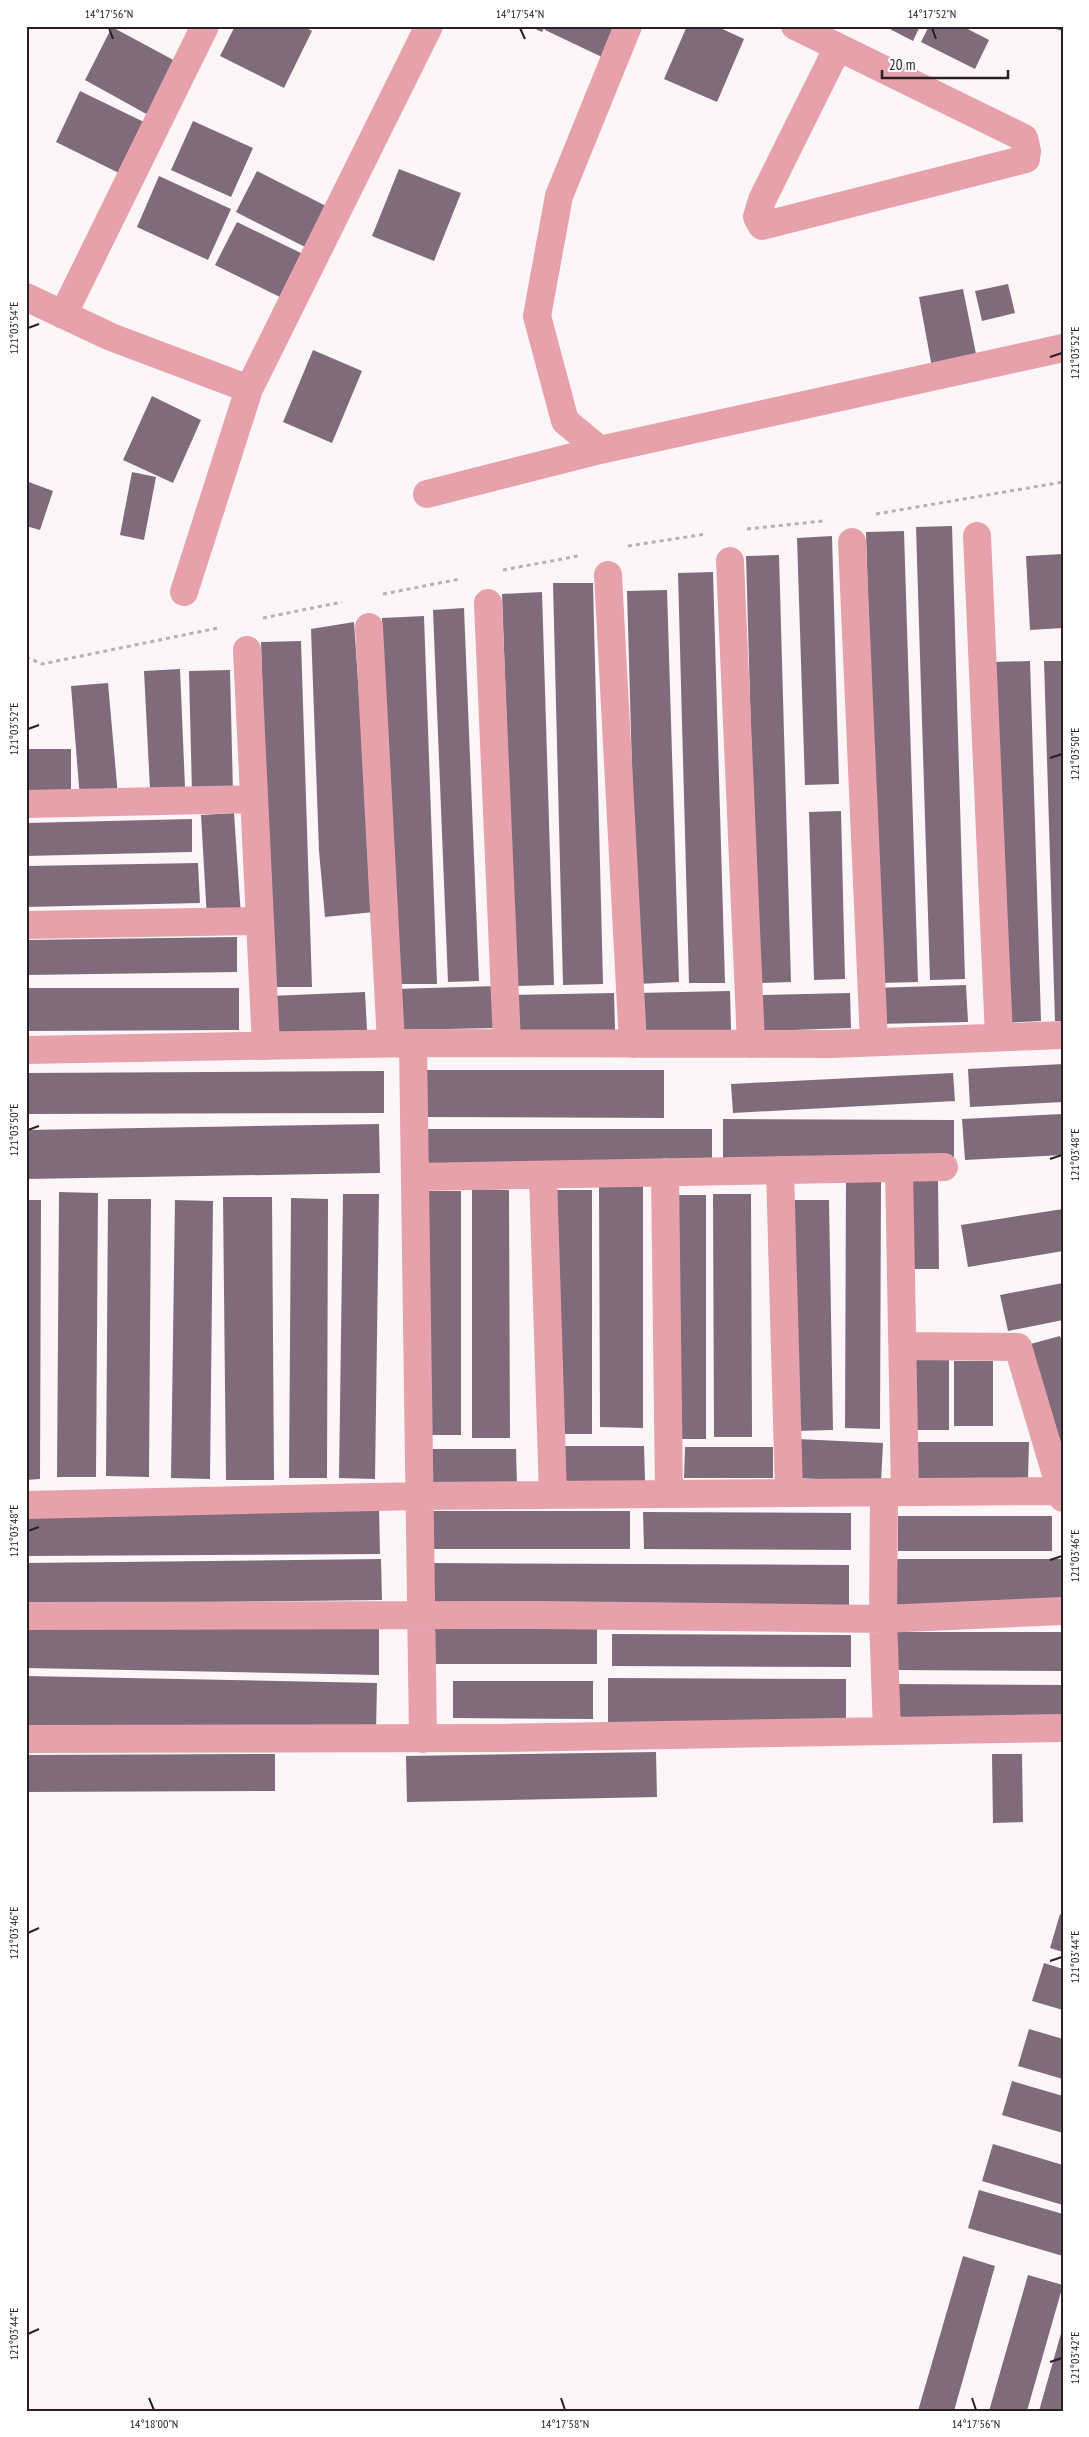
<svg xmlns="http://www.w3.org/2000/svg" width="1089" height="2437" font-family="'PT Sans Narrow',sans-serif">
  <rect width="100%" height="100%" fill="#fcf6f8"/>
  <path fill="#806b7b" d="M235 26H303L312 31 284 88 220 56Z
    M529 26H545L542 32Z
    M547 26H619L604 58 545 30Z
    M687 26H716L744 39 717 102 664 79Z
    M884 26H920L913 41Z
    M929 26H962L989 40 975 69 921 42Z
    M1047 26H1063V31L1047 27Z
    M112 27 179 63 150 116 85 80Z
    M80 91 148 124 123 175 56 142Z
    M193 121 253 148 231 197 171 170Z
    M399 169 461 193 434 261 372 236Z
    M257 171 326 206 305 247 236 212Z
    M159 176 231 209 208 260 137 227Z
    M237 222 305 255 284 299 215 265Z
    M1008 284 1015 313 982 321 975 291Z
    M963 289 978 364 933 373 919 297Z
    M313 350 362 371 332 443 283 422Z
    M152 396 201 420 173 483 123 460Z
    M132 472 156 477 144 540 120 535Z
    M26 481 53 491 40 530 26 526Z
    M952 526 965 979 930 980 916 527Z
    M904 531 918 982 879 983 866 532Z
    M832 536 839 784 805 785 797 538Z
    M1063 554V628L1030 630 1026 556Z
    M779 555 791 982 758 983 746 556Z
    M713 572 725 983H689L678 573Z
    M553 583H593L603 984 563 985Z
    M667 590 679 982 638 984 627 591Z
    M542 592 554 985 516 986 502 594Z
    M464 608 479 981 448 982 433 610Z
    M424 616 437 984H395L382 618Z
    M354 622 374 912 325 917 319 851 311 629Z
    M301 641 312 987H272L261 642Z
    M1030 661 1041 1021 1003 1023 993 662Z
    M1044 661H1063V1021H1055Z
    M180 669 185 787 150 789 144 671Z
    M230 670 233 793H192L189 671Z
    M108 683 118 796 80 799 71 686Z
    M26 749H71V790L26 791Z
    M841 811 845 979 814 980 809 812Z
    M234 813 241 916 207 919 201 815Z
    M192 819V852L26 856V823Z
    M198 863 200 903 26 907V866Z
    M237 937V972L26 975V940Z
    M966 985 968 1022 875 1024 874 988Z
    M496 986 497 1028 396 1030 395 989Z
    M26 988H239V1030L26 1031Z
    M730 991 731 1030 637 1033 636 993Z
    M365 992 367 1030 272 1034 270 996Z
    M614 993 615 1030 512 1032 511 995Z
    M850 993 851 1028 759 1031 758 995Z
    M1063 1064V1102L970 1107 968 1069Z
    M422 1070H664V1118L423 1117Z
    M384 1071V1113L26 1114V1073Z
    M953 1073 955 1101 733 1113 731 1084Z
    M1063 1114V1155L965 1160 962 1119Z
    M723 1119 954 1120V1164H723Z
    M379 1124 380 1173 26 1179V1130Z
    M423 1129H712V1166H423Z
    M905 1181H938L939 1269H906Z
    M846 1182H881L880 1429 845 1428Z
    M599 1184H643V1428L600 1427Z
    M472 1189 509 1190 510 1438H472Z
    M556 1190H592V1434H556Z
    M424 1191H461V1435H425Z
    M59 1192 98 1193 96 1477H57Z
    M343 1194H379L375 1479 339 1478Z
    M713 1194H751L752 1437H714Z
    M671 1195H706V1439H672Z
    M223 1197H272L274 1480H226Z
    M291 1198 328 1199 327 1478H289Z
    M108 1199H151L149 1477 106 1476Z
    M26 1200H41L40 1479 26 1480Z
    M175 1200 213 1201 210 1479 171 1478Z
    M792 1200H829L833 1430 795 1431Z
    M1063 1209V1251L968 1267 961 1225Z
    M1063 1283V1320L1008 1331 1000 1295Z
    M1060 1336 1063 1344V1482L1023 1346Z
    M907 1360H949V1430H907Z
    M954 1361H993V1426H954Z
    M797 1439 883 1443 881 1482 795 1478Z
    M909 1442H1029L1028 1480 909 1479Z
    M561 1446H644L645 1481H561Z
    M685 1447H773V1478H684Z
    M426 1449H516L517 1485H426Z
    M379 1508 380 1554 26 1556V1510Z
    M425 1511H630V1549H426Z
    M643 1512 851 1513V1550L644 1549Z
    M898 1516H1052V1551H898Z
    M381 1559 382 1600 26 1604V1563Z
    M891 1559H1062V1607H891Z
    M429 1563 849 1565V1606L429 1605Z
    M26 1621 379 1628V1675L26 1668Z
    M431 1627H597V1664H431Z
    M890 1632H1063V1671L890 1670Z
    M612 1634 851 1635V1667L612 1666Z
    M26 1676 377 1683 376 1732 26 1725Z
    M608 1678 846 1679V1725H608Z
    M453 1681H593V1719L453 1718Z
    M892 1684 1063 1685V1722H892Z
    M656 1752 657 1797 407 1802 406 1756Z
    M275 1754V1791L26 1792V1755Z
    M992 1754H1022L1023 1822 993 1823Z
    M1060 1914 1063 1915V1952L1050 1948Z
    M1044 1963 1063 1969V2010L1032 2001Z
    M1029 2029 1063 2039V2079L1018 2066Z
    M1012 2081 1063 2096V2133L1002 2115Z
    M993 2144 1063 2165V2205L982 2181Z
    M979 2190 1063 2214V2256L968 2228Z
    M963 2256 995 2266 954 2411H918Z
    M1028 2275 1063 2285 1027 2411H989Z
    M1062 2330 1063 2411H1039Z"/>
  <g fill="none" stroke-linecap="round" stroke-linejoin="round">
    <path stroke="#b8b0b3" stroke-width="3" stroke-dasharray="4 4" stroke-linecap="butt" d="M876 514 1063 482
      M747 529 823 521
      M628 546 706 534
      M503 570 578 556
      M383 594 460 579
      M263 618 342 602
      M26 657 42 664 218 628"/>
    <path stroke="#e6a1ab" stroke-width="28" d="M628 26 559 196 537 316 565 421 600 450 1063 348
      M795 26 1024 138 1027 151 1026 159 762 226 757 217 762 200 837 49
      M26 297 111 337 249 389
      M63 315 205 26
      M427 494 600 450
      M977 536 999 1037
      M852 542 874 1042
      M730 561 751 1044
      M608 575 633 1044
      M184 592 249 389 429 26
      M488 603 507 1043
      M369 627 391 1043
      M247 650 266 1046
      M26 804 254 799
      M26 925 260 921
      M413 1043 423 1739
      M26 1050 413 1043 833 1044 1063 1035
      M899 1168 905 1492
      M780 1170 789 1493
      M665 1172 669 1494
      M543 1175 553 1495
      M415 1177 944 1167
      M903 1346 1018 1347 1063 1498
      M884 1492 883 1619 887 1731
      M26 1505 419 1496 1061 1491
      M26 1616 539 1615 883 1619 1063 1611
      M26 1739 501 1738 1063 1728"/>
  </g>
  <path fill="none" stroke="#2a2024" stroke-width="2" d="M109 28 113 39M520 28 525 39M932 28 936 39M28 328 39 324M1050 357 1062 353M28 729 39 725M1050 758 1062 754M28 1130 39 1126M1050 1159 1062 1155M28 1531 39 1527M1050 1560 1062 1556M28 1933 39 1928M1050 1961 1062 1957M28 2334 39 2329M1050 2362 1062 2358M149 2398 154 2410M561 2398 565 2410M972 2398 976 2410"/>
  <rect width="1089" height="2437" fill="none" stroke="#ffffff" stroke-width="55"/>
  <path d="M882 70v8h126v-8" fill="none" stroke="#2a2024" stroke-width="2.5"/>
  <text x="889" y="70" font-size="15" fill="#2a2024" stroke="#ffffff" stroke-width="4" paint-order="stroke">20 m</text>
  <rect x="28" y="28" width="1034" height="2382" fill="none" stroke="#2a2024" stroke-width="2"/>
  <g font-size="12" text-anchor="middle" fill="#2a2024">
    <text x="109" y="18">14°17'56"N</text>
    <text x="520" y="18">14°17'54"N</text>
    <text x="932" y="18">14°17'52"N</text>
    <text transform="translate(14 328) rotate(-90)" y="4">121°03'54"E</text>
    <text transform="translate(1075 353) rotate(-90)" y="4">121°03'52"E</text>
    <text transform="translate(14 729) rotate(-90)" y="4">121°03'52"E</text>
    <text transform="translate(1075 754) rotate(-90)" y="4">121°03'50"E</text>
    <text transform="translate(14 1130) rotate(-90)" y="4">121°03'50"E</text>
    <text transform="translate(1075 1155) rotate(-90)" y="4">121°03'48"E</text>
    <text transform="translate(14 1531) rotate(-90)" y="4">121°03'48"E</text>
    <text transform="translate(1075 1556) rotate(-90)" y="4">121°03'46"E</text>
    <text transform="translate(14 1933) rotate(-90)" y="4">121°03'46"E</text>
    <text transform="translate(1075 1957) rotate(-90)" y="4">121°03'44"E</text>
    <text transform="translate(14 2334) rotate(-90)" y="4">121°03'44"E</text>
    <text transform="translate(1075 2358) rotate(-90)" y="4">121°03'42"E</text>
    <text x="154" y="2428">14°18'00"N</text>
    <text x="565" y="2428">14°17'58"N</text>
    <text x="976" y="2428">14°17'56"N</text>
  </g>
</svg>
